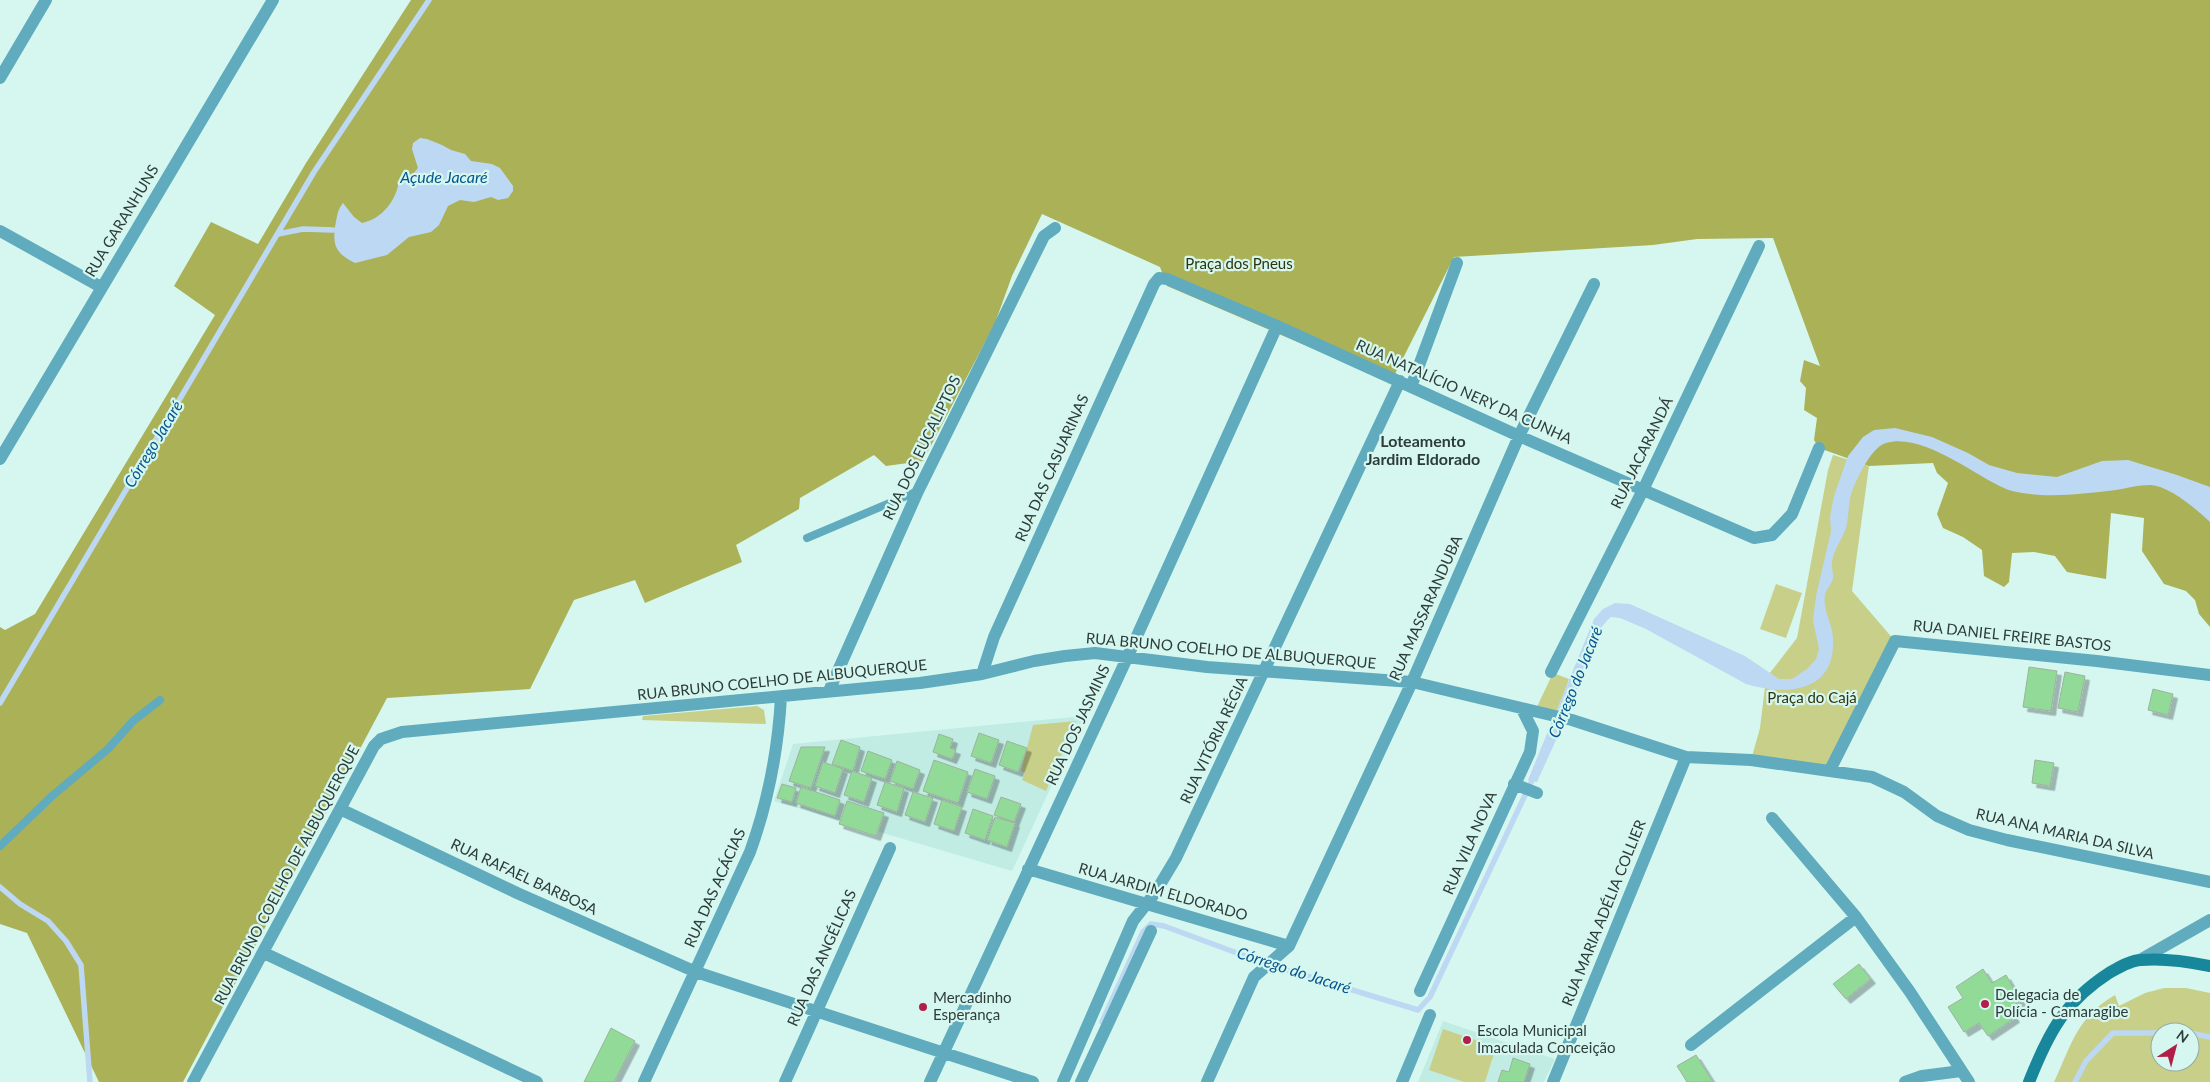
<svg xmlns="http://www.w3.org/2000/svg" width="2210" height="1082" font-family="Lato,sans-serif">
  <defs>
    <filter id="shadow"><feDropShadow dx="4.5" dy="4.5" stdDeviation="0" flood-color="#0004"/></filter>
  </defs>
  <rect width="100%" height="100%" fill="#d5f7f0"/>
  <path fill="#c0ece3" d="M1084 716 1012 871 774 801 793 744Z
    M1443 1021 1555 1059 1544 1082H1418Z"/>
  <path fill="#c8cf89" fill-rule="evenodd" d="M1833 455 1869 466 1852 591 1895 641 1830 770 1751 760 1760 728 1766 678 1797 638 1828 470Z
    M1776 584 1802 593 1786 638 1760 629Z
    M1553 673 1569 679 1556 716 1535 711Z
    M757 706 764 710 766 724 642 720 643 716Z
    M1076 721 1046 791 1022 780 1025 773 1021 771 1033 725Z
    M2164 988H2186L2210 993V1082H2054C2072 1044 2076 1018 2115 995L2119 1006 2145 993ZM2160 1032H2190V1062H2160Z
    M1443 1029 1496 1047 1485 1082H1464L1429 1070Z"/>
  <path fill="#abb157" d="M411 0H2210V627L2199 614 2195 600 2186 591 2164 584 2142 551 2144 518 2111 513 2106 579 2067 572 2055 556 2034 552 2012 553 2009 582 2004 587 1984 576 1982 550 1963 537 1943 528 1937 514 1948 483 1937 473 1933 463 1869 466 1819 448 1814 440 1817 418 1804 410 1806 388 1800 381 1804 360 1820 366 1773 238 1697 239 1653 245 1454 257 1391 382 1167 286 1160 267 1042 214 1012 276 995 323 923 461 886 466 874 455 800 498 799 509 736 545 742 562 645 603 635 580 574 600 530 689 387 698 183 1082H99L27 933 0 924V627L5 630 35 614 215 315 174 286 211 222 258 244 306 163Z"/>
  <path fill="#bdd8f2" d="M420 138 427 139 442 145 451 150 465 154 471 161 492 164 500 168 513 186V191L508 198 498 200 491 197 474 202 460 200 448 206 439 225 431 232 409 237 387 255 355 263C334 253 332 243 336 221 338 213 338 209 343 203L354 217 362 223C382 219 397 200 399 180L413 174 418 168 412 149 413 143Z
    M1895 428 1932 437 1968 453 1989 465 2017 473 2057 477 2102 461 2128 460 2177 475 2210 487V522C2196 509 2170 486 2150 485 2139 485 2127 488 2116 490 2090 493 2067 496 2041 495 2030 494 2014 493 2004 488 1973 474 1921 432 1886 443 1871 447 1856 480 1851 494 1848 505 1849 517 1846 528 1842 540 1833 550 1832 563 1831 568 1834 573 1833 578 1832 584 1826 589 1825 595 1822 610 1833 624 1833 639 1836 693 1785 696 1746 684L1646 629 1620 618 1611 617C1590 634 1583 676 1573 701 1562 728 1549 755 1537 782L1528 780 1594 619 1603 609 1615 603 1630 604 1745 656 1779 679H1792L1807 669 1816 659 1819 649 1813 621 1816 596 1831 531 1830 517 1834 496 1848 456 1863 437 1874 430Z"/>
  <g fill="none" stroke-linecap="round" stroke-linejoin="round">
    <path stroke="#bdd8f2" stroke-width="5.5" d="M278 234 303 229 333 230
      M0 703 314 172 429 0
      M0 887 20 904 48 921 66 941 81 965 90 1082
      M1102 1022 1143 932 1151 924 1164 926 1264 963 1418 1010 1430 997 1535 774
      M2190 1033 2210 1037
      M2075 1082 2086 1061 2113 1033H2160"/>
  </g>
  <path fill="#92da98" stroke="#9db29e" filter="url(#shadow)" d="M2029 667 2057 671 2051 711 2023 707Z
    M2065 672 2085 676 2078 712 2058 708Z
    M2153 689 2173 694 2168 715 2148 710Z
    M979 733 999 740 991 763 971 756Z
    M939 734 953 739 950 748 956 750 952 759 933 752Z
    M841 740 860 747 853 771 832 764Z
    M1007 741 1027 748 1018 772 999 765Z
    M801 747H825L811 788 789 781Z
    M868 751 892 760 885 779 861 771Z
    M934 760 968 772 958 803 923 791Z
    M2035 760 2054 763 2050 786 2032 783Z
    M897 761 920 770 913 789 890 781Z
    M823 762 843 769 835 793 815 786Z
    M975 769 995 776 987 799 967 792Z
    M852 771 872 778 864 802 844 795Z
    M885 782 904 788 897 812 877 805Z
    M782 784 796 788 792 802 777 798Z
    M801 787 840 800 835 816 796 803Z
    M913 792 933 798 925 822 905 815Z
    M1001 797 1021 804 1014 822 994 815Z
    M942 800 962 807 954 831 934 824Z
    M847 801 884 813 876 836 839 824Z
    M973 809 993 816 985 840 965 833Z
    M995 817 1015 823 1007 847 987 840Z
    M1859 964 1871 979 1846 999 1833 984Z
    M1983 969 1992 983 2006 975 2021 1001 2009 1008 2015 1018 1988 1036 1979 1023 1964 1032 1948 1007 1963 998 1956 987Z
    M611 1028 635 1041 614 1082H584Z
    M1696 1055 1713 1082H1687L1677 1066Z
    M1513 1058 1530 1064 1524 1082H1498L1502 1070 1509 1072Z"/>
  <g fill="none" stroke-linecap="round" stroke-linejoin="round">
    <path stroke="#60abbd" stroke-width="8" d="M807 538 918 491
      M0 846 52 796 108 749 133 721 160 700"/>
    <path stroke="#60abbd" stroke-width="12" d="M0 78 46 0
      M0 231 101 287
      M1411 387 1457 263
      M0 459 273 0
      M1551 672 1643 490 1759 246
      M982 674 994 637 1154 284 1159 278 1167 279 1277 326 1519 436 1754 538 1772 535 1792 514 1819 448
      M829 691 918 491 1044 236 1055 228
      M1830 770 1895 641 2097 661 2210 675
      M1514 784 1537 793
      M340 809 517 893 696 972 1033 1082
      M1772 818 1856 917 1910 992 1969 1082
      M1028 869 1289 946
      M264 953 537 1082
      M2140 960 2210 920
      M1420 991 1530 752 1533 731 1522 709
      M1691 1045 1856 917
      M193 1082 374 746 381 739 402 732 920 683 982 674 1034 661 1065 656 1095 653 1207 667 1412 682 1572 720 1686 757 1751 760 1872 777 1904 792 1937 816 1969 830 2007 840 2210 882
      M644 1082 750 852C768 802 778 751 781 697
      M785 1082 890 848
      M930 1082 1127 658 1277 326
      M1063 1082 1133 921 1155 893 1176 858 1400 381
      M1081 1082 1151 931
      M1207 1082 1254 977 1289 946 1412 682 1519 436 1594 284
      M1402 1082 1430 1015
      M1553 1082 1686 757
      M1905 1082 1922 1076 1961 1071"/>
    <path stroke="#18869b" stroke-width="12" d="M2029 1082C2048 1034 2064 1002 2109 973 2118 968 2131 960 2141 960 2161 958 2190 962 2210 966"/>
  </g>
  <g fill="#b11f49" stroke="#d5f7f0" stroke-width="2">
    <circle cx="1985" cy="1004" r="5"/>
    <circle cx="923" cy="1007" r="5"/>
    <circle cx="1467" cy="1040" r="5"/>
  </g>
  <g text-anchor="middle" stroke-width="4.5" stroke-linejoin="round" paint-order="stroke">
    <g font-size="15" fill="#2e3c39" stroke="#d5f7f0">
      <text transform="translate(122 221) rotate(-59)" y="5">RUA GARANHUNS</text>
      <text transform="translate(1464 392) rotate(24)" y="5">RUA NATALÍCIO NERY DA CUNHA</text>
      <text transform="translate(922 448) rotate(-64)" y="5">RUA DOS EUCALIPTOS</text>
      <text transform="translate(1642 453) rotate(-64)" y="5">RUA JACARANDÁ</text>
      <text transform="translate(1052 468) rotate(-66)" y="5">RUA DAS CASUARINAS</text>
      <text transform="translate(1426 608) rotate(-66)" y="5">RUA MASSARANDUBA</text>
      <text transform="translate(2012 636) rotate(6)" y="5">RUA DANIEL FREIRE BASTOS</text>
      <text transform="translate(1231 651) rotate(5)" y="5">RUA BRUNO COELHO DE ALBUQUERQUE</text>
      <text transform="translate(782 680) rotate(-6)" y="5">RUA BRUNO COELHO DE ALBUQUERQUE</text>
      <text transform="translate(1078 725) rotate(-65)" y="5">RUA DOS JASMINS</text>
      <text transform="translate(1214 740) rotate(-65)" y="5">RUA VITÓRIA RÉGIA</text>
      <text transform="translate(2065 834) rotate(13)" y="5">RUA ANA MARIA DA SILVA</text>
      <text transform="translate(1470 843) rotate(-66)" y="5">RUA VILA NOVA</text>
      <text transform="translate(287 875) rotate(-62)" y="5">RUA BRUNO COELHO DE ALBUQUERQUE</text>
      <text transform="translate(524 877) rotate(25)" y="5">RUA RAFAEL BARBOSA</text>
      <text transform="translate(715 888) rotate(-66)" y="5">RUA DAS ACÁCIAS</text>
      <text transform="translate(1163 892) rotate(16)" y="5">RUA JARDIM ELDORADO</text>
      <text transform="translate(1604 913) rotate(-68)" y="5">RUA MARIA ADÉLIA COLLIER</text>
      <text transform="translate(822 958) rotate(-66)" y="5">RUA DAS ANGÉLICAS</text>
    </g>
    <g font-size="15" fill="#30330b" stroke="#d5f7f0">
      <text x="1239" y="269">Praça dos Pneus</text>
      <text x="1812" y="703">Praça do Cajá</text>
    </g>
    <g font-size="15" fill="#2e3c39" stroke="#d5f7f0" text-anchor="start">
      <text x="1995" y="1000">Delegacia de<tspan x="1995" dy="17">Polícia - Camaragibe</tspan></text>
      <text x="933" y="1003">Mercadinho<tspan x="933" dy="17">Esperança</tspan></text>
      <text x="1477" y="1036">Escola Municipal<tspan x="1477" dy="17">Imaculada Conceição</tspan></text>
    </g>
    <g font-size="16" font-style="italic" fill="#06558f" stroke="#d5f7f0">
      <text x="444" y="183">Açude Jacaré</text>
      <text transform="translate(153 444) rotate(-59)" y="6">Córrego Jacaré</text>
      <text transform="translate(1575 682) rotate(-68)" y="6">Córrego do Jacaré</text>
      <text transform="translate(1294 970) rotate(18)" y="6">Córrego do Jacaré</text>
    </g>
    <g font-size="16" font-weight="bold" fill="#2e3c39" stroke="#d5f7f0">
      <text x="1423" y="447">Loteamento<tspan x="1423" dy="18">Jardim Eldorado</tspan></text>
    </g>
  </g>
  <g transform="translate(2175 1047) rotate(36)"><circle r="24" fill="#d5f7f0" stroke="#92aca7"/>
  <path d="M0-4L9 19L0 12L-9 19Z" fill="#b11f49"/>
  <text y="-8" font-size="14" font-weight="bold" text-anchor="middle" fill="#2e3c39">N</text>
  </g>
</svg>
